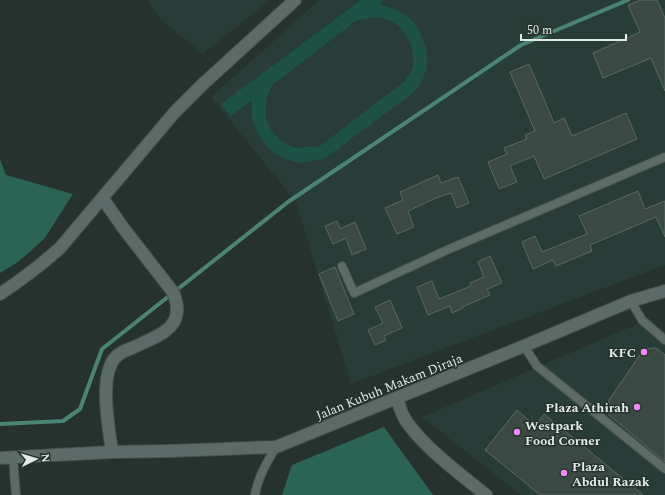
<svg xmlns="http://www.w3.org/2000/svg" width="665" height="495" font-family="Spectral,serif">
  <rect width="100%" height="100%" fill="#25322e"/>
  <path fill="#283d37" d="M147 0H270L203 54 162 21Z
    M319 0H665V265L351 384 296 202 211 97Z
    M649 319 665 332V495H521L422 417Z"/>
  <path fill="#1f5246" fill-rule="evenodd" d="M361 0H384L379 4C389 7 399 10 408 17 425 31 432 59 423 79 421 84 417 88 414 92L324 159 301 163 285 159 269 149 258 134 252 118V100L231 116 221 104ZM375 17C380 18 387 19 391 21 408 30 417 52 412 70 410 74 407 78 405 81L320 146 295 148 281 141 271 130 266 118V100L272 85 357 20Z"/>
  <path fill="#2b6355" d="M0 159 6 175 73 194 44 239 18 262 0 273Z
    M384 427 433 495H282L292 465Z"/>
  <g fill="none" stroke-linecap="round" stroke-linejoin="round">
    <path stroke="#4b8374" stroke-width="4" d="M0 424 63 421 80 409 102 349 288 202 521 45 628 0"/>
  </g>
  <path fill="#3b4945" stroke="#596863" d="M641 0H657L665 18V91L651 58 603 78 593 53 640 32 628 5Z
    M529 64 554 123 564 118 572 136 626 113 637 139 544 179 534 156 510 166 517 182 499 189 488 162 507 154 504 148 527 139 525 135 535 131 510 72Z
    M438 175 441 183 458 177 469 203 457 208 451 193 436 198 408 211 414 227 397 234 385 208 403 200 400 192Z
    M638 191 645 209 665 201V237L656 217 590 245 592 251 556 266 553 260 533 269 522 242 535 236 542 252 587 234 579 216Z
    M337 221 340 229 355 222 366 249 352 255 346 238 333 244 325 226Z
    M490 256 502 283 487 289 490 295 462 307 463 308 452 313 450 306 428 315 417 287 432 281 439 299 471 286 470 283 484 277 478 262Z
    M335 267 354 314 338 321 319 274Z
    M390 300 402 328 384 336 386 340 375 345 368 330 383 323 375 307Z
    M656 348 665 355V462L608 414 609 400 644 349Z
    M517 410 535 426 544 414 643 495H540L485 450Z"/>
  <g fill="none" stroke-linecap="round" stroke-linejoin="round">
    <g stroke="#44504d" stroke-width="10">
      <path id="lane" d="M342 266 354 293 447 250 665 157
        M631 301 642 320 665 340
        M524 346 537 366 665 469
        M13 458 16 495
        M255 495C258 477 267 462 276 447"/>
    </g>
    <g stroke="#44504d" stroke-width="14">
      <path id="street" d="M103 199 124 229 173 292C188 328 159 335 132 348 126 350 118 354 114 359 99 380 109 428 112 452
        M0 294C21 280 41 265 60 248L174 113 203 84 295 0
        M397 398C399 405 401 413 405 419 421 445 461 475 486 495
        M0 458 112 452 170 451 276 447 524 346 631 301 665 291"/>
    </g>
    <use href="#lane" stroke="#5c6b67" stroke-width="8"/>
    <use href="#street" stroke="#5c6b67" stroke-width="12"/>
  </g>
  <g fill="#f08bf6" stroke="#25322e" stroke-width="1.5">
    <circle cx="644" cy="352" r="4"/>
    <circle cx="637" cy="407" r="4"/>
    <circle cx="517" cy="432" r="4"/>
    <circle cx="564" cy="473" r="4"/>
  </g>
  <g text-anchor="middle" stroke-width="3" stroke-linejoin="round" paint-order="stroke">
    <g font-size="13" font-weight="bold" fill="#e2ebe8" stroke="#25322e" text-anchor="end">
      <text x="636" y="357">KFC</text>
      <text x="629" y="412">Plaza Athirah</text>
      <text x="525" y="430" text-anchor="start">Westpark<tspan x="525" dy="15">Food Corner</tspan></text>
      <text x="572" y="471" text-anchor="start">Plaza<tspan x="572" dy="15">Abdul Razak</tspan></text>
    </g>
    <g font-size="13" fill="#e2ebe8" stroke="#25322e">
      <text transform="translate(389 386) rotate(-22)" y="5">Jalan Kubuh Makam Diraja</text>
    </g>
  </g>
  <g transform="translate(36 459) rotate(85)" stroke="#25322e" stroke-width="3" paint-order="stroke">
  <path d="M0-3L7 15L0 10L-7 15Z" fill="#e2ebe8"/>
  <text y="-6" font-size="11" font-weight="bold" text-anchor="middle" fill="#e2ebe8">N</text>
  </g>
  <path d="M521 34v6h105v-6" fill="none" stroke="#e2ebe8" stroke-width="2"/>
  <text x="527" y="34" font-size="12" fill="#e2ebe8" stroke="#25322e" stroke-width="3" paint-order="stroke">50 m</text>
</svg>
